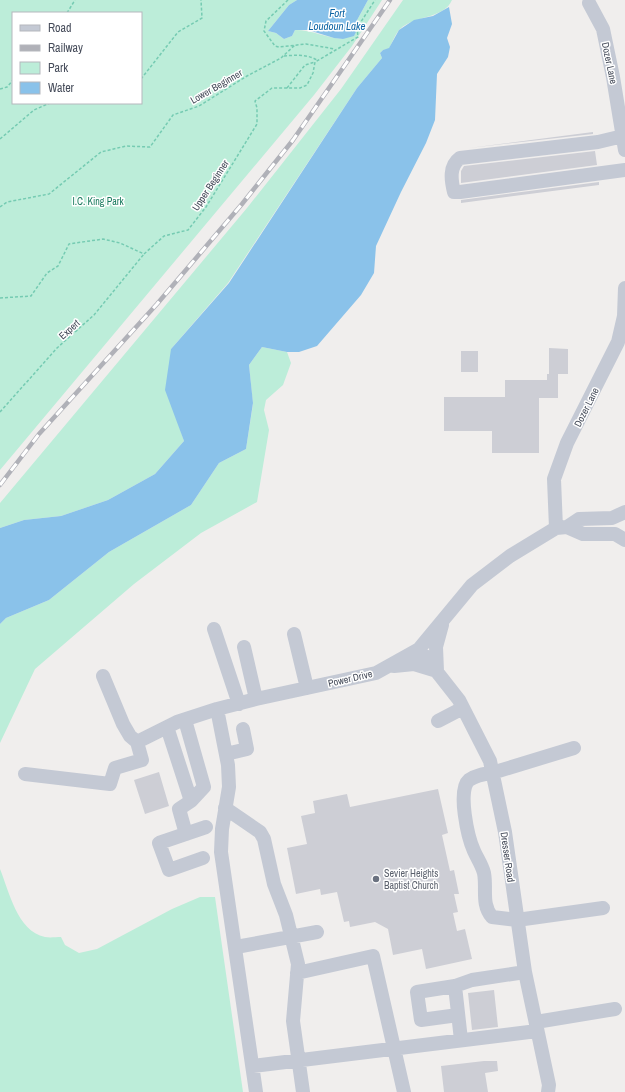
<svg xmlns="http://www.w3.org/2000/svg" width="625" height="1092" font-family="'Archivo Narrow',sans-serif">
  <rect width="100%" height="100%" fill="#f0eeed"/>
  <path fill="#bcedd9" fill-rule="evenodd" d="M0 0H297L289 5 268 31 276 33 284 39 292 36 295 30C312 30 327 38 343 39L355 28 356 22 368 0H382L352 46 314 95 0 470ZM13 13H141V103H13Z
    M403 0H452C444 19 415 15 400 29 395 34 392 43 389 49L383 50 380 53 382 58 357 88 228 283 171 349 178 423 184 441 155 474 108 500 61 516 24 520 0 528V503L247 208 341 89Z
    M262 347 287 352 291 363 283 385 266 400 264 410 269 430 257 502 201 533 134 584 35 669 0 743V624L6 618 49 600 109 552 191 505 219 463 246 449 253 404 249 365Z
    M0 869C9 891 17 931 45 937 50 938 56 937 61 937L65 945 79 953 97 949 172 909 200 897H215L243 1092H0Z"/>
  <path fill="#8ac2ea" d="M297 0H368L356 22V32L354 36 343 39 334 38 308 30H295L292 36 284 39 276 33 268 31 289 5Z
    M449 7 452 24 447 38 450 47 448 57 437 74 435 120 426 143 401 192 376 246 374 273 361 295 317 346 299 352H287L262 347 249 365 253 403 246 449 219 463 191 505 109 552 49 600 6 618 0 624V528L24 520 61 516 108 500 155 474 184 441 165 390 171 349 229 283 357 88 382 58 380 53 383 50 389 48 399 30 414 20 433 16Z"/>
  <path fill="#cdced5" d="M593 132V134L469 148Z
    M595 151 597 165 461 183V171L464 166Z
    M599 182V185L461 203V200Z
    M549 348 568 349V374H558V398H539V453H492V431H444V397H505V380H547V374H549Z
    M461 351H478V372H461Z
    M159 772 169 806 145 814 134 780Z
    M438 789 448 833 442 835 450 871 454 870 459 894H454L458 912 453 913 457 931 465 929 472 959 426 969 422 949 393 955 388 929 375 922 350 927 349 921 344 922 337 892 321 895 320 889 296 894 287 848 307 844 301 816 315 813 313 801 347 794 350 807Z
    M494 990 498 1027 472 1030 468 993Z
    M484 1061H497L498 1071 485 1073 488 1092H444L441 1066Z"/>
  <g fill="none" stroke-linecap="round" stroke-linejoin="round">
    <path stroke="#75cbb2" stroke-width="1.5" stroke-dasharray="3 2" stroke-linecap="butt" d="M288 0 266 21 264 31 275 46 279 47 306 44 335 49
      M67 13 75 0
      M284 56C295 55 307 54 317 60
      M141 79 178 32 202 18 201 0
      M287 88 305 65 315 62
      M0 89 7 87 13 80
      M0 139 34 110 50 103
      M0 207 7 202 49 194 101 152 126 146 150 147 173 115 199 106 247 76 281 58 295 45
      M0 298 31 296 47 273 58 266 69 244 103 239 120 243 144 254 164 236 188 230 206 207 257 124V108L255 101 272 88H300L307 85 313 73 315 62 358 37 357 28 375 0
      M0 412 57 348 94 315 144 254"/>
    <path stroke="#c4c9d4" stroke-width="14" d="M589 3 603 29 613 77 625 150
      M623 136 598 142 460 158C449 166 451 180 454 192H460L625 170
      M567 527 579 519 612 518 625 512
      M556 528 554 479 567 443 618 342 624 316 625 288
      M214 629 239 704
      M294 634 307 688
      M244 647 256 699
      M419 649 459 700 490 761 505 832 525 972 549 1085 548 1092
      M394 666 414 664 437 671 436 647 442 625
      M217 709 228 765 229 787 222 829 221 852 256 1092
      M185 720 204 787 191 801 179 809 186 834
      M438 721 463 708
      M167 727 191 801
      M137 742 177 722 217 709 256 699 376 673 419 649 472 585 510 556 556 528 567 527 583 534H615L625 540
      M574 748 492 773C484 774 476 775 469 780 457 790 468 838 474 851 477 858 482 865 484 873 487 889 481 904 492 917L517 920 603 908
      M226 754 247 749 243 729
      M25 774 110 784 115 768 142 760 137 742 130 736 123 724 103 676
      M225 808 260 832 264 839 274 884 286 915 298 964 293 1021 303 1092
      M203 858 169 870 159 843 206 827
      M236 947 317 932
      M297 973 373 956 404 1092
      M455 986 461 1040
      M458 1015 421 1020 417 992 455 986 472 980 525 972
      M536 1022 615 1009
      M253 1066 537 1031"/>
    <g stroke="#b0b1b8" stroke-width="4.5">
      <path id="rail" d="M0 485 39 434 157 304 242 204 293 140 390 0"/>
    </g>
    <use href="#rail" stroke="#fff" stroke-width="3" stroke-dasharray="9" stroke-linecap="butt"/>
  </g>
  <circle fill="#6b7280" stroke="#fff" stroke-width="1.5" cx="376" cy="879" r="4"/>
  <g text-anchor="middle" stroke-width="3" stroke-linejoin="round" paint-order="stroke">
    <g font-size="10" fill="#464c5a" stroke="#fff">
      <text transform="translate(610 63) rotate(78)" y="4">Dozer Lane</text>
      <text transform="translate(216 86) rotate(-30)" y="4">Lower Beginner</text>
      <text transform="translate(210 185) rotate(-57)" y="4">Upper Beginner</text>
      <text transform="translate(69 329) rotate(-42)" y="4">Expert</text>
      <text transform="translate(586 407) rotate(-63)" y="4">Dozer Lane</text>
      <text transform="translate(350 678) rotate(-13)" y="4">Power Drive</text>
      <text transform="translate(508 857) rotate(82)" y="4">Dresser Road</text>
    </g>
    <g font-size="10" fill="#187a5d" stroke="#fff">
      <text x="98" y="205">I.C. King Park</text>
    </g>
    <g font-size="10" fill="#5b616d" stroke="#fff" text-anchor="start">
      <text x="384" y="877">Sevier Heights<tspan x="384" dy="12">Baptist Church</tspan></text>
    </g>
    <g font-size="11" font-style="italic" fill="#0f66a4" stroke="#fff">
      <text x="337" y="17">Fort<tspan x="337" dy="13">Loudoun Lake</tspan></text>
    </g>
  </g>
  <rect x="12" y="12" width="130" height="92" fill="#ffffff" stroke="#b5b7bd"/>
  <rect x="20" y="25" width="20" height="6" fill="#c4c9d4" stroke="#b5b7bd"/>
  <text x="48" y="32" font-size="12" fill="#464c5a">Road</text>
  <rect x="20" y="45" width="20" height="6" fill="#b0b1b8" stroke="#b5b7bd"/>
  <text x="48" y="52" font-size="12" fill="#464c5a">Railway</text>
  <rect x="20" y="62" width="20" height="12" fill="#bcedd9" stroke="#b5b7bd"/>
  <text x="48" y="72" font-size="12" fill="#464c5a">Park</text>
  <rect x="20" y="82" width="20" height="12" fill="#8ac2ea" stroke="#b5b7bd"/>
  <text x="48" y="92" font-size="12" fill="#464c5a">Water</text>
</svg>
